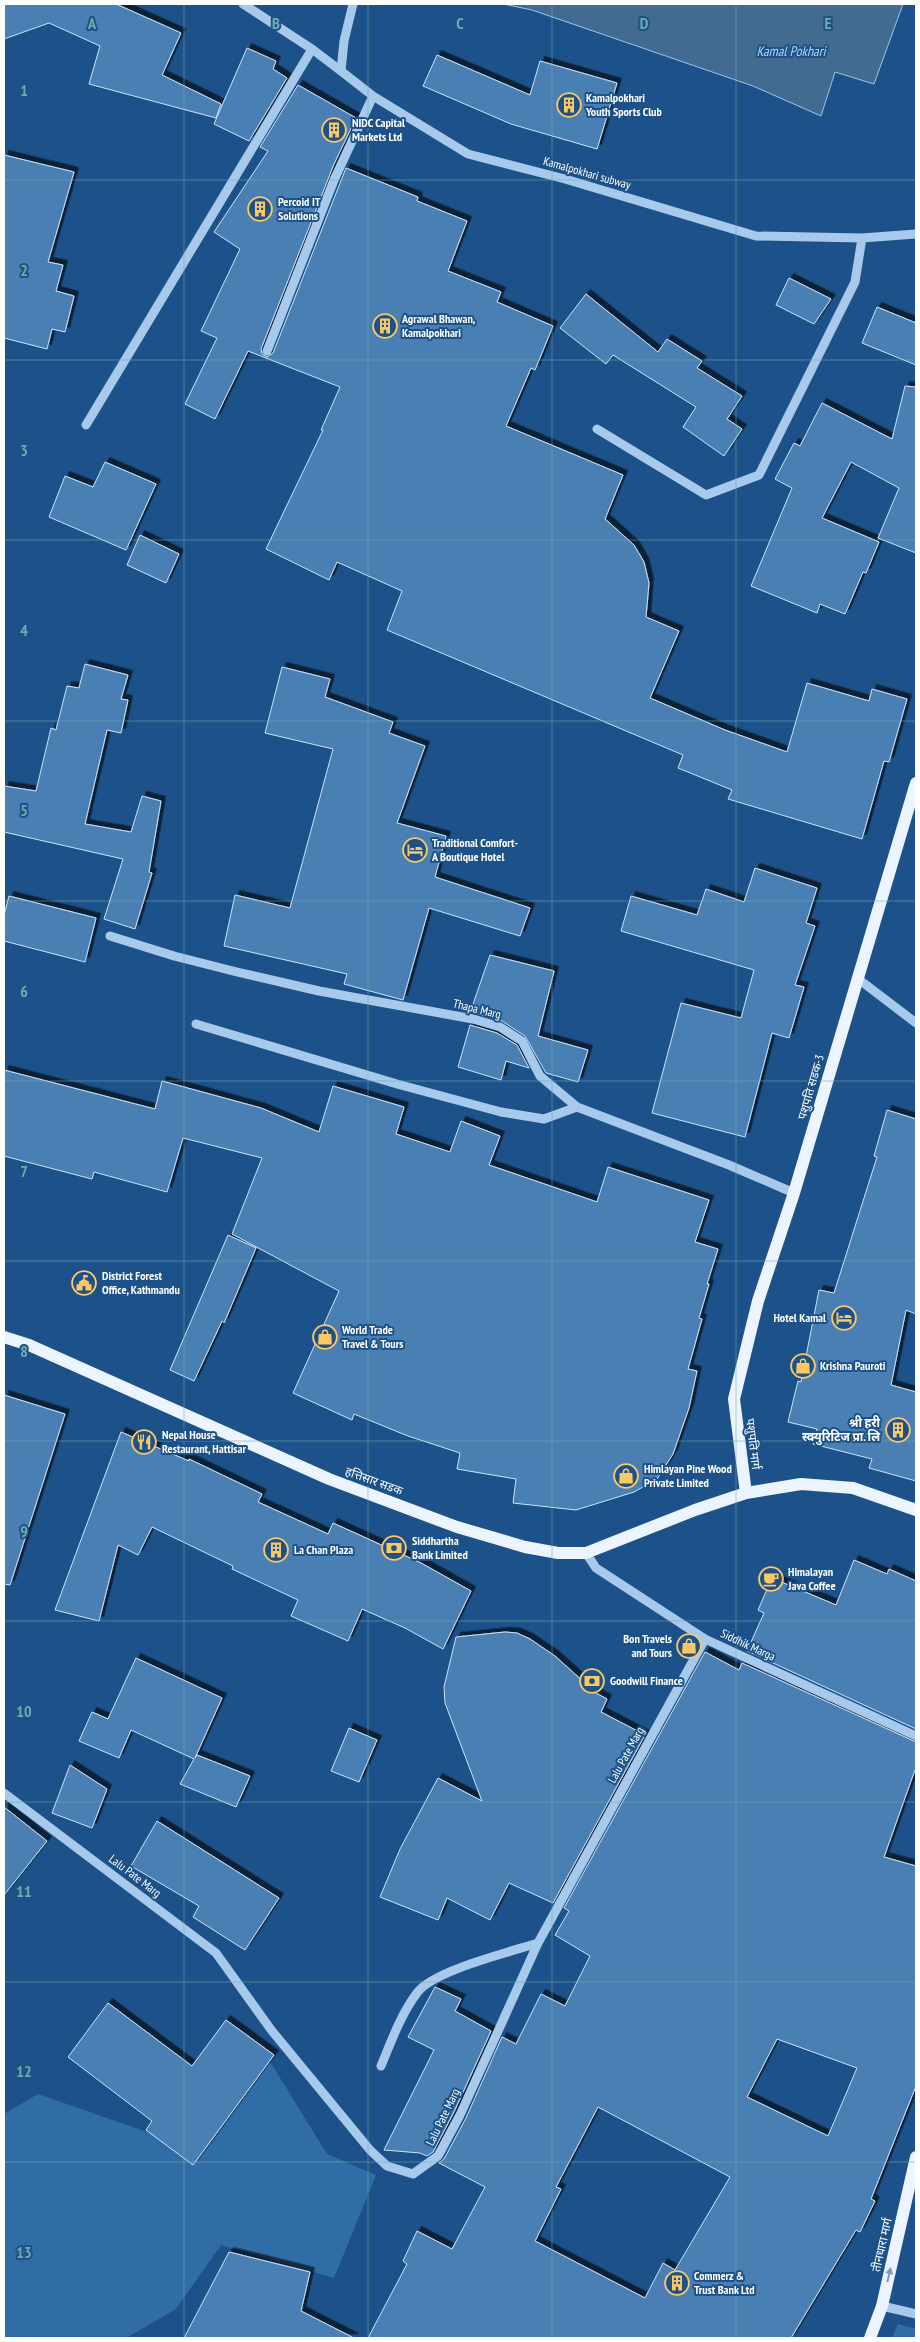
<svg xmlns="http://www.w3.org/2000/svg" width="920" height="2342" font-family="'PT Sans Narrow','Noto Sans Devanagari',sans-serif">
  <defs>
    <filter id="shadow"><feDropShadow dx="4.5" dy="-4.5" stdDeviation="0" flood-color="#0009"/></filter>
  </defs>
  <rect width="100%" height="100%" fill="#1c5289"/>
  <path fill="#306da7" d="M269 2060 327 2154 376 2175 334 2278 221 2245 176 2309 126 2338H4V2114L38 2094 176 2142Z
    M898 2324 916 2329V2338H892Z"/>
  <path fill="#436a91" stroke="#9ac6ee" d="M503 4H903L874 84 835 72 821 116 753 86 532 10Z"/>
  <path fill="#4a7fb3" stroke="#cce3f9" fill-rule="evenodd" filter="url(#shadow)" d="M4 4H116L181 33 162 75 221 104 216 118 89 84 100 46 49 23 4 39Z
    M247 48 276 61 273 69 287 78 249 141 214 124Z
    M437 55 530 95 540 61 617 83 597 149 511 124 423 86Z
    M298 85 356 118 334 164 261 349 262 354 267 357 273 353 346 168 418 197 417 201 467 221 448 271 501 292 497 302 553 326 535 370 531 368 506 426 623 475 605 519 634 545 644 562 649 583 646 617 679 631 650 698 725 730 787 752 807 683 869 701 872 689 907 699 889 762 884 761 862 839 728 799 732 790 678 768 683 755 387 630 402 591 337 562 329 580 266 549 323 430H321L340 387 248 351 215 419 185 404 217 338 201 331 240 249 214 232 268 151 260 147Z
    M4 155 74 172 48 262 63 265 56 291 74 296 65 332 52 329 47 349 4 338Z
    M789 278 831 299 814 324 776 305Z
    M586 294 658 352 667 339 702 361 697 368 742 396 727 419 742 429 724 456 683 427 696 407 613 355 606 364 560 328Z
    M877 307 916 323V365L862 343Z
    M905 386 916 387V553L878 538 899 488 851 462 822 518 879 542 866 573 863 572 845 614 820 604 817 613 751 586 792 488 775 479 794 443 800 446 822 403 892 439Z
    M105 462 156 484 126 550 49 517 65 476 93 487Z
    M140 535 179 554 166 583 127 565Z
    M85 664 128 675 121 699 128 700 121 733 107 730 85 824 131 832 142 796 161 801 149 872 152 873 135 929 104 919 123 859 4 832V786L36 791 51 728 56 730 67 686 79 688Z
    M282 667 330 679 325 697 393 722 389 733 425 746 397 823 446 836 435 877 530 908 520 936 429 908 403 1000 344 984 347 974 224 946 235 895 290 908 333 749 265 733Z
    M755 868 817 888 806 923 815 926 795 985 804 987 789 1038 772 1033 745 1137 652 1113 681 1003 741 1018 754 970 621 931 631 896 697 915 706 889 744 902Z
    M9 896 96 918 85 962 4 941V915Z
    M490 955 554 971 538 1036 588 1050 578 1082 546 1073 525 1036 502 1021 474 1013 475 1008 472 1007Z
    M470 1025 497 1033 517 1045 529 1068 506 1061 501 1080 458 1067Z
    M4 1070 155 1109 162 1081 261 1108 319 1132 333 1086 404 1107 396 1134 450 1152 461 1121 500 1136 489 1165 597 1202 608 1167 709 1200 695 1242 718 1249 707 1284H709L699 1318 702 1319 688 1369 697 1371 689 1408 673 1454 657 1479 634 1492 576 1510 513 1503 516 1479 457 1469 460 1453 408 1436 354 1414 352 1420 293 1393 339 1291 232 1234 262 1158 183 1138 167 1192 94 1172 92 1179 4 1156Z
    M887 1110 916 1119V1314L906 1310 891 1385 916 1392V1481L869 1468 872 1459 813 1444 817 1429 788 1422 798 1381 801 1382 819 1290 834 1293 877 1157 874 1156Z
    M228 1235 256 1248 224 1323 222 1321 194 1381 170 1370Z
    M4 1395 65 1414 10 1585 4 1584Z
    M121 1432 189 1461V1459L262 1494 258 1502 328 1534 333 1523 421 1563 471 1591 443 1649 405 1628 362 1609 348 1641 291 1616 298 1600 232 1569 233 1566 152 1527 138 1555 118 1545 99 1621 55 1610Z
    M854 1560 887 1574 889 1569 916 1581V1729L747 1651 764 1613 758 1610 772 1578 836 1605Z
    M505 1632 517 1633 530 1639 555 1656 596 1693 607 1699 601 1712 645 1735 553 1903 509 1883 490 1920 447 1898 438 1920 380 1897 400 1849 438 1778 482 1801 445 1703 444 1687 456 1637Z
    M705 1652 739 1670 742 1663 916 1742V1767L884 1857 916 1866V2086L871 2199 875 2201 860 2232 856 2230 791 2338H368L407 2264 403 2261 417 2231 452 2249 485 2187 439 2163 444 2159 466 2118 502 2037 516 2044 541 1994 565 2006 590 1956 555 1935 569 1911 564 1908ZM777 2039 857 2068 828 2136 747 2097ZM598 2107 730 2177 675 2270 663 2263 645 2298 535 2241 561 2189 556 2187Z
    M136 1658 222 1698 195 1758 197 1755 250 1776 236 1807 180 1784 194 1759 131 1730 119 1758 79 1741 92 1712 108 1719Z
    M349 1728 377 1740 359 1782 331 1771Z
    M70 1765 107 1789 92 1828 52 1813Z
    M4 1807 47 1841 4 1895Z
    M157 1821 279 1898 245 1950 193 1917 199 1906 131 1866Z
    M435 1987 461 1999 455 2011 491 2031 454 2112 433 2152 427 2156 420 2153 384 2150 434 2050 408 2037Z
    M108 2003 192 2066 226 2020 274 2055 193 2165 146 2130 152 2121 68 2057Z
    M229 2252 310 2272 301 2311 354 2338H184Z"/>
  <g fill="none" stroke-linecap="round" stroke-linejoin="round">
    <path stroke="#a7caec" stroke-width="9" d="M243 4 312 49 341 71
      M353 4 344 41 341 71 373 96 468 154 565 179 756 236 862 238 916 234
      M267 351 334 180 373 96
      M86 425 312 49
      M597 429 706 495 759 475 855 282 862 238
      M110 936 174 956 237 972 319 991 473 1019 500 1027 522 1041 540 1076 577 1107 729 1165 794 1193
      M857 978 916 1023
      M196 1024 397 1084 501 1112 544 1119 577 1107
      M586 1553 596 1568 705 1639 916 1736
      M4 1793 216 1953 272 2031 370 2150 387 2166 413 2174 438 2156 460 2115 538 1943 705 1639
      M381 2066C391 2042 401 2014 417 1993 432 1971 510 1952 538 1943
      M882 2306 916 2314"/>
    <path stroke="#ecf4ff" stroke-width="12" d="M4 1337 29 1345 329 1479 457 1527 525 1547 558 1553H586L695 1510 746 1493 801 1484 853 1488 916 1510
      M746 1493 734 1399 758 1301 794 1193 916 783
      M870 2338 882 2306 916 2157"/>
  </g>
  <defs><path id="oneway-solid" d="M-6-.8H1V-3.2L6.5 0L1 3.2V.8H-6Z" transform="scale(1.25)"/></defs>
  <use fill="#7a9bbe" href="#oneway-solid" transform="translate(889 2275) rotate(-77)"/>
  <path fill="none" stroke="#6fada8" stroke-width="1" stroke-opacity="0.55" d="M184 4V2338M368 4V2338M552 4V2338M736 4V2338M4 180H916M4 360H916M4 540H916M4 721H916M4 901H916M4 1081H916M4 1261H916M4 1441H916M4 1621H916M4 1802H916M4 1982H916M4 2162H916"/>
  <defs>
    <g id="building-ring" transform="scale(1.25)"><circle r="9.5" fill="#1c5289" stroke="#fcc765" stroke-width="1.5"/><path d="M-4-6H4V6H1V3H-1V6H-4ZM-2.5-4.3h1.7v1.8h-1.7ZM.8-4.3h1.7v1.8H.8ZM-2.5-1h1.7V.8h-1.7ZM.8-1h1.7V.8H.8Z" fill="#fcc765"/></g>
    <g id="hotel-ring" transform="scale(1.25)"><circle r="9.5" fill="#1c5289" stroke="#fcc765" stroke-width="1.5"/><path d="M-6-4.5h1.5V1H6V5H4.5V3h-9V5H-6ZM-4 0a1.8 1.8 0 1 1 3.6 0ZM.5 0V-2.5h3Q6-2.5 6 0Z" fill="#fcc765"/></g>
    <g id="civic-ring" transform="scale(1.25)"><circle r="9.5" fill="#1c5289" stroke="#fcc765" stroke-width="1.5"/><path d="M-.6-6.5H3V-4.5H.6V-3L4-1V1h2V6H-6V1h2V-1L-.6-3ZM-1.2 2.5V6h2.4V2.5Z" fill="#fcc765"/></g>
    <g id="shop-ring" transform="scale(1.25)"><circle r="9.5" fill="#1c5289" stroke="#fcc765" stroke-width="1.5"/><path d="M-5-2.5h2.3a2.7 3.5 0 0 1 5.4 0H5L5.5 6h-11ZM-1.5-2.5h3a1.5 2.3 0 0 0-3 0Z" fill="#fcc765"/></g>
    <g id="restaurant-ring" transform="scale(1.25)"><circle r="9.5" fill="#1c5289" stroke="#fcc765" stroke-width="1.5"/><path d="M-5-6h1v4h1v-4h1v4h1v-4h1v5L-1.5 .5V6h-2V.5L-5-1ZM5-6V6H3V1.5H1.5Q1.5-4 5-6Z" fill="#fcc765"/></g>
    <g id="bank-ring" transform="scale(1.25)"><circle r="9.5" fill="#1c5289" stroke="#fcc765" stroke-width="1.5"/><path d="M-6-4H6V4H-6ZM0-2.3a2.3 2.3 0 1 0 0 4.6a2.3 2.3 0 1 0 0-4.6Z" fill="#fcc765"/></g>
    <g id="cafe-ring" transform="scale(1.25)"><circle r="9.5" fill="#1c5289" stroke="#fcc765" stroke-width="1.5"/><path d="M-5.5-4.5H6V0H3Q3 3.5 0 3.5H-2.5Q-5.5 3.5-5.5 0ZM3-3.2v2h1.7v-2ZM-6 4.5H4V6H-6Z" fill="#fcc765"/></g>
  </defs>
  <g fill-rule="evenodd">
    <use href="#building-ring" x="569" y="105"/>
    <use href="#building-ring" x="334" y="130"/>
    <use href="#building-ring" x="260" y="209"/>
    <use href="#building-ring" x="385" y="326"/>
    <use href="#hotel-ring" x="415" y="850"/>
    <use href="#civic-ring" x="84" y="1283"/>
    <use href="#hotel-ring" x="844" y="1318"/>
    <use href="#shop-ring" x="325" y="1337"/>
    <use href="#shop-ring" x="803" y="1366"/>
    <use href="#building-ring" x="898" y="1430"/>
    <use href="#restaurant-ring" x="144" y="1442"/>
    <use href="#shop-ring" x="626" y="1476"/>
    <use href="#bank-ring" x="394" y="1548"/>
    <use href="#building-ring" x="276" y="1550"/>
    <use href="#cafe-ring" x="771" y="1579"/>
    <use href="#shop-ring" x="689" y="1646"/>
    <use href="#bank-ring" x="592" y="1681"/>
    <use href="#building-ring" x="677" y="2283"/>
  </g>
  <g text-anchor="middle" stroke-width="4" stroke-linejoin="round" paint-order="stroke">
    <g font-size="12" font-weight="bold" fill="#fff" stroke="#1c5289" text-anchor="start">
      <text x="586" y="102">Kamalpokhari<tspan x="586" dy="14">Youth Sports Club</tspan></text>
      <text x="352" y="127">NIDC Capital<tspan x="352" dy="14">Markets Ltd</tspan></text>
      <text x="278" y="206">Percoid IT<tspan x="278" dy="14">Solutions</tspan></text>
      <text x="402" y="323">Agrawal Bhawan,<tspan x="402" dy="14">Kamalpokhari</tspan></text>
      <text x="432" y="847">Traditional Comfort-<tspan x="432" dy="14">A Boutique Hotel</tspan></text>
      <text x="102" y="1280">District Forest<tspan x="102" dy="14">Office, Kathmandu</tspan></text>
      <text x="826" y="1322" text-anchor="end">Hotel Kamal</text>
      <text x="342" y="1334">World Trade<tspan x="342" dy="14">Travel &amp; Tours</tspan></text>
      <text x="820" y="1370">Krishna Pauroti</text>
      <text x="880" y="1427" text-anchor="end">श्री हरी<tspan x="880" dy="14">स्क्युरिटिज प्रा. लि</tspan></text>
      <text x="162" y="1439">Nepal House<tspan x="162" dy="14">Restaurant, Hattisar</tspan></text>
      <text x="644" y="1473">Himlayan Pine Wood<tspan x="644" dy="14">Private Limited</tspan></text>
      <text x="412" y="1545">Siddhartha<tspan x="412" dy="14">Bank Limited</tspan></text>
      <text x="294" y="1554">La Chan Plaza</text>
      <text x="788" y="1576">Himalayan<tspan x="788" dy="14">Java Coffee</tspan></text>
      <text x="672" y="1643" text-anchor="end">Bon Travels<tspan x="672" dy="14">and Tours</tspan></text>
      <text x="610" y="1685">Goodwill Finance</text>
      <text x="694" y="2280">Commerz &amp;<tspan x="694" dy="14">Trust Bank Ltd</tspan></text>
    </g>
    <g font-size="12" fill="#fff" stroke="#1c5289">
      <text transform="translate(587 173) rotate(16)" y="4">Kamalpokhari subway</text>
      <text transform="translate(477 1009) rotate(14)" y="4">Thapa Marg</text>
      <text transform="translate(811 1087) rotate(-74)" y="4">पशुपति सडक-3</text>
      <text transform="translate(753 1444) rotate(83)" y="4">पशुपति मार्ग</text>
      <text transform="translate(374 1481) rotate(20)" y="4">हत्तिसार सडक</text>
      <text transform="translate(748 1645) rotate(25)" y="4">Siddhik Marga</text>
      <text transform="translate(626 1755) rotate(-61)" y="4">Lalu Pate Marg</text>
      <text transform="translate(135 1876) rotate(37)" y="4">Lalu Pate Marg</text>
      <text transform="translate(443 2117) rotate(-64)" y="4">Lalu Pate Marg</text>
      <text transform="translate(882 2245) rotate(-77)" y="4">तीनधारा मार्ग</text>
    </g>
    <g font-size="14" font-style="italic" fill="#b2d4f3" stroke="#1c5289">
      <text x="791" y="56">Kamal Pokhari</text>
    </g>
  </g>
  <g font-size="16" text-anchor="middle" font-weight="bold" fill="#6fada8" stroke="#1c5289" stroke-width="4" stroke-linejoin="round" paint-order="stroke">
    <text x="92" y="29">A</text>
    <text x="276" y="29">B</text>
    <text x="460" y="29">C</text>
    <text x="644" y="29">D</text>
    <text x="828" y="29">E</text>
    <text x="24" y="96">1</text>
    <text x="24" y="276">2</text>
    <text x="24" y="456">3</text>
    <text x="24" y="636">4</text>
    <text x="24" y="816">5</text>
    <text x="24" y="997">6</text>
    <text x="24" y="1177">7</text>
    <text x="24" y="1357">8</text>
    <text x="24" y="1537">9</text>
    <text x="24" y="1717">10</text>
    <text x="24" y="1897">11</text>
    <text x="24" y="2077">12</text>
    <text x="24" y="2258">13</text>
  </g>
  <rect width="920" height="2342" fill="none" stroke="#ffffff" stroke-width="10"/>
</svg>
